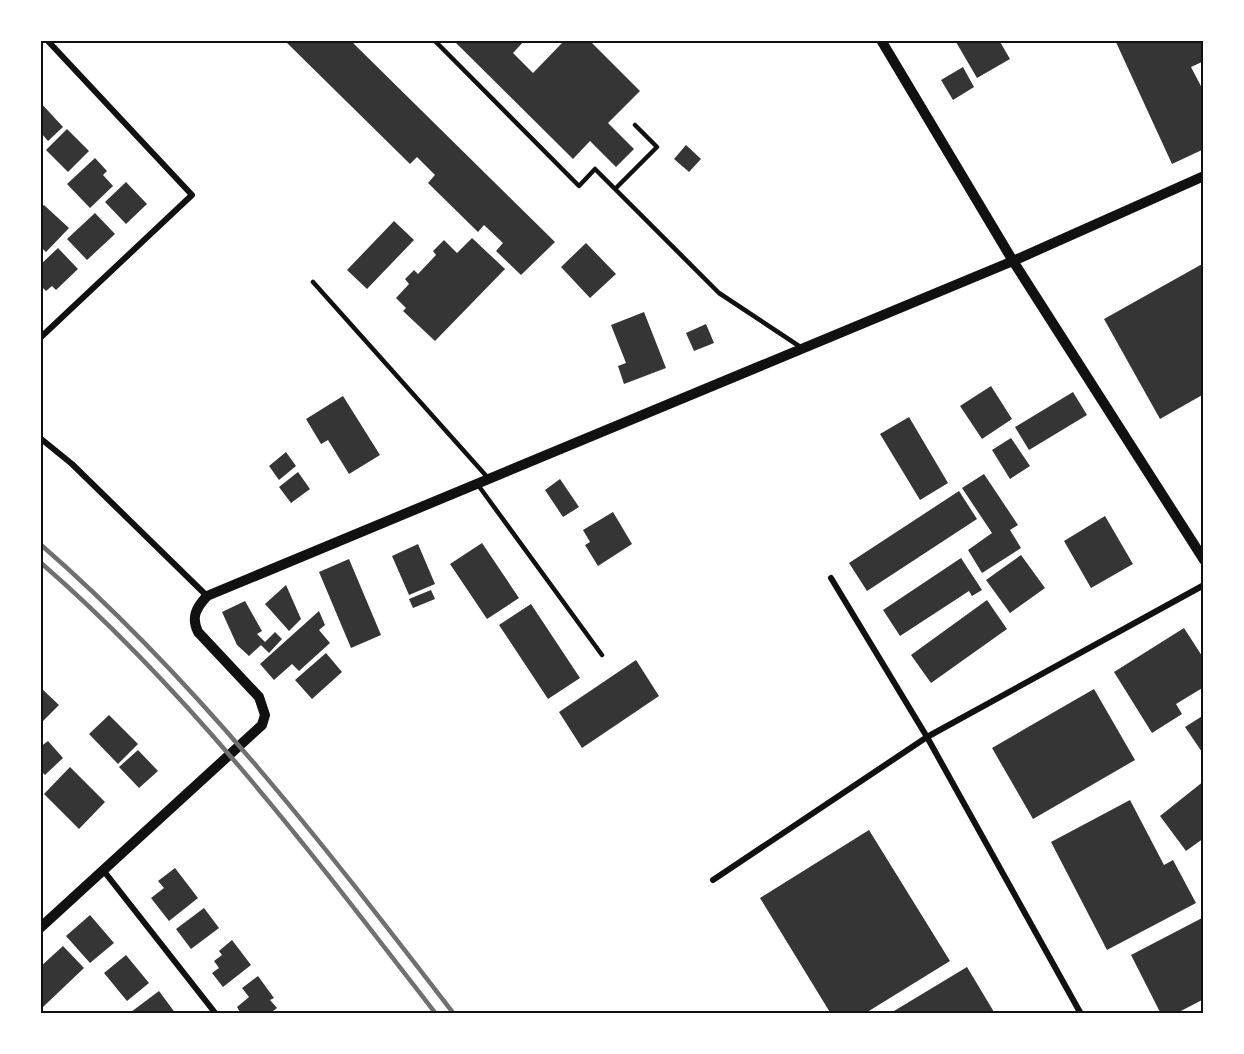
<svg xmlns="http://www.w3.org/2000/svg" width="1244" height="1054" font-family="Roboto,sans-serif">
  <rect width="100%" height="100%" fill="#fff"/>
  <path fill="#353535" d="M284 40H350L555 242 521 275 496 251 503 243 484 225 478 232 428 183 435 175 417 157 410 164Z
    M453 40H525L513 53 533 73 565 40H589L640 91 608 123 634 149 616 167 590 141 573 159Z
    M959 40H999L1010 59 977 78 956 42Z
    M1115 40H1204V61L1191 67 1204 92V149L1172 164Z
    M963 67 974 87 953 100 941 80Z
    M40 102 63 127 48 141 42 134 40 136Z
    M67 129 89 151 68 172 46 150Z
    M686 145 701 159 689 172 674 159Z
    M95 158 107 171 103 175 113 186 90 208 67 184Z
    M126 182 147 204 126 224 105 202Z
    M44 205 69 228 46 252 40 246V209Z
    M95 213 115 234 87 260 67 239Z
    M394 221 414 240 367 289 347 270Z
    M472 238 505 269 435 341 403 311 406 308 396 298 409 284 405 279 414 270 418 274 436 255 433 251 444 240 457 253Z
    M586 243 616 274 590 298 561 267Z
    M58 248 78 269 56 290 52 286 46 291 40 285 43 277 40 265Z
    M1204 263V394L1160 419 1104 319Z
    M644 312 666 368 624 384 618 366 626 363 611 325Z
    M706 324 714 343 694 351 686 333Z
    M991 386 1012 419 982 439 960 406Z
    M1073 392 1087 415 1029 450 1015 427Z
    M343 396 380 455 349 474 328 440 321 444 306 419Z
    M909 417 948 483 920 500 880 434Z
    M1011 438 1030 466 1010 479 992 450Z
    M286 452 296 466 279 480 269 466Z
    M298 472 310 489 291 503 279 487Z
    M984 474 1018 525 1010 530 1021 548 982 573 968 550 992 533 962 488Z
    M560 479 579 507 563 517 545 490Z
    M959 491 977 519 867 591 849 563Z
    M613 512 632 544 598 566 585 545 590 542 583 530Z
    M1105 516 1133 564 1091 588 1064 541Z
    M482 543 519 598 487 619 450 564Z
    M418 544 435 584 409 595 392 556Z
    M1021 555 1045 588 1010 613 986 580Z
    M961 558 982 590 972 596 969 591 900 636 883 610Z
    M349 559 381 635 351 648 319 572Z
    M286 585 301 619 289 631 265 604Z
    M431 590 435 599 413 608 409 599Z
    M987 600 1007 629 931 683 911 655Z
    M245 601 262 631 257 634 265 642 275 632 282 639 269 653 261 645 249 656 237 645 222 612Z
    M531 604 580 678 548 699 499 625Z
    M319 611 325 625 319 630 330 643 299 671 292 664 274 680 260 664Z
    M1184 628 1204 659V687L1176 704 1182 714 1152 733 1114 672Z
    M326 653 342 672 312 699 295 680Z
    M636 660 659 696 582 748 559 712Z
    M40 687 59 705 40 724Z
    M1094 689 1135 760 1033 819 992 748Z
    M109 715 138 744 118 764 89 734Z
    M1204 715V755L1185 727Z
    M48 741 63 758 45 775 40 770V747Z
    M138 750 158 771 139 788 119 767Z
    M70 767 105 802 79 829 44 794Z
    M1204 781V838L1186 851 1160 816Z
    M1130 800 1164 865 1173 860 1196 903 1107 950 1051 842Z
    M869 830 950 961 864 1014H831L760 898Z
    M175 868 198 898 169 921 151 898 164 888 158 881Z
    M204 908 219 928 191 949 176 929Z
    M90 915 114 943 90 963 66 936Z
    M1204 917V999L1175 1014H1161L1131 955Z
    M232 940 251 965 223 987 212 973 219 968 214 961 222 955 219 951Z
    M63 946 84 968 43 1007 40 1004V967Z
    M126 955 149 983 127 1001 104 973Z
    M967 967 994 1012 889 1014Z
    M258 976 274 998 270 1000 277 1008 269 1014H241L237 1007 249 997 242 988Z
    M159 991 176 1014H132L131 1012Z"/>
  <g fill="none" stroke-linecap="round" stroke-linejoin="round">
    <path stroke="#111" stroke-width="4.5" d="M434 40 579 186 595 169 719 293 802 348
      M615 189 657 147 635 125
      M313 282 489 479
      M478 485 602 655"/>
    <path stroke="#111" stroke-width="6" d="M40 338 192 195 47 40
      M40 438 72 464 207 596
      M831 578 927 737 1081 1014
      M103 870 216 1014
      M713 880 927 737 1204 585"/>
    <path stroke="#111" stroke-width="10" d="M881 40 1013 261 1204 560
      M40 928 262 725 265 715 259 697 198 632C191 617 196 608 207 596L1013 261 1204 176"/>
    <path stroke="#707070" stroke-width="4.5" d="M40 544C199 682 326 848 454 1014
      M40 562C192 694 314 856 436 1014"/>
  </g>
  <rect width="1244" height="1054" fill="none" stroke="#ffffff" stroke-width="84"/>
  <rect x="42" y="42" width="1160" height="970" fill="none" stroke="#111" stroke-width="2"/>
</svg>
